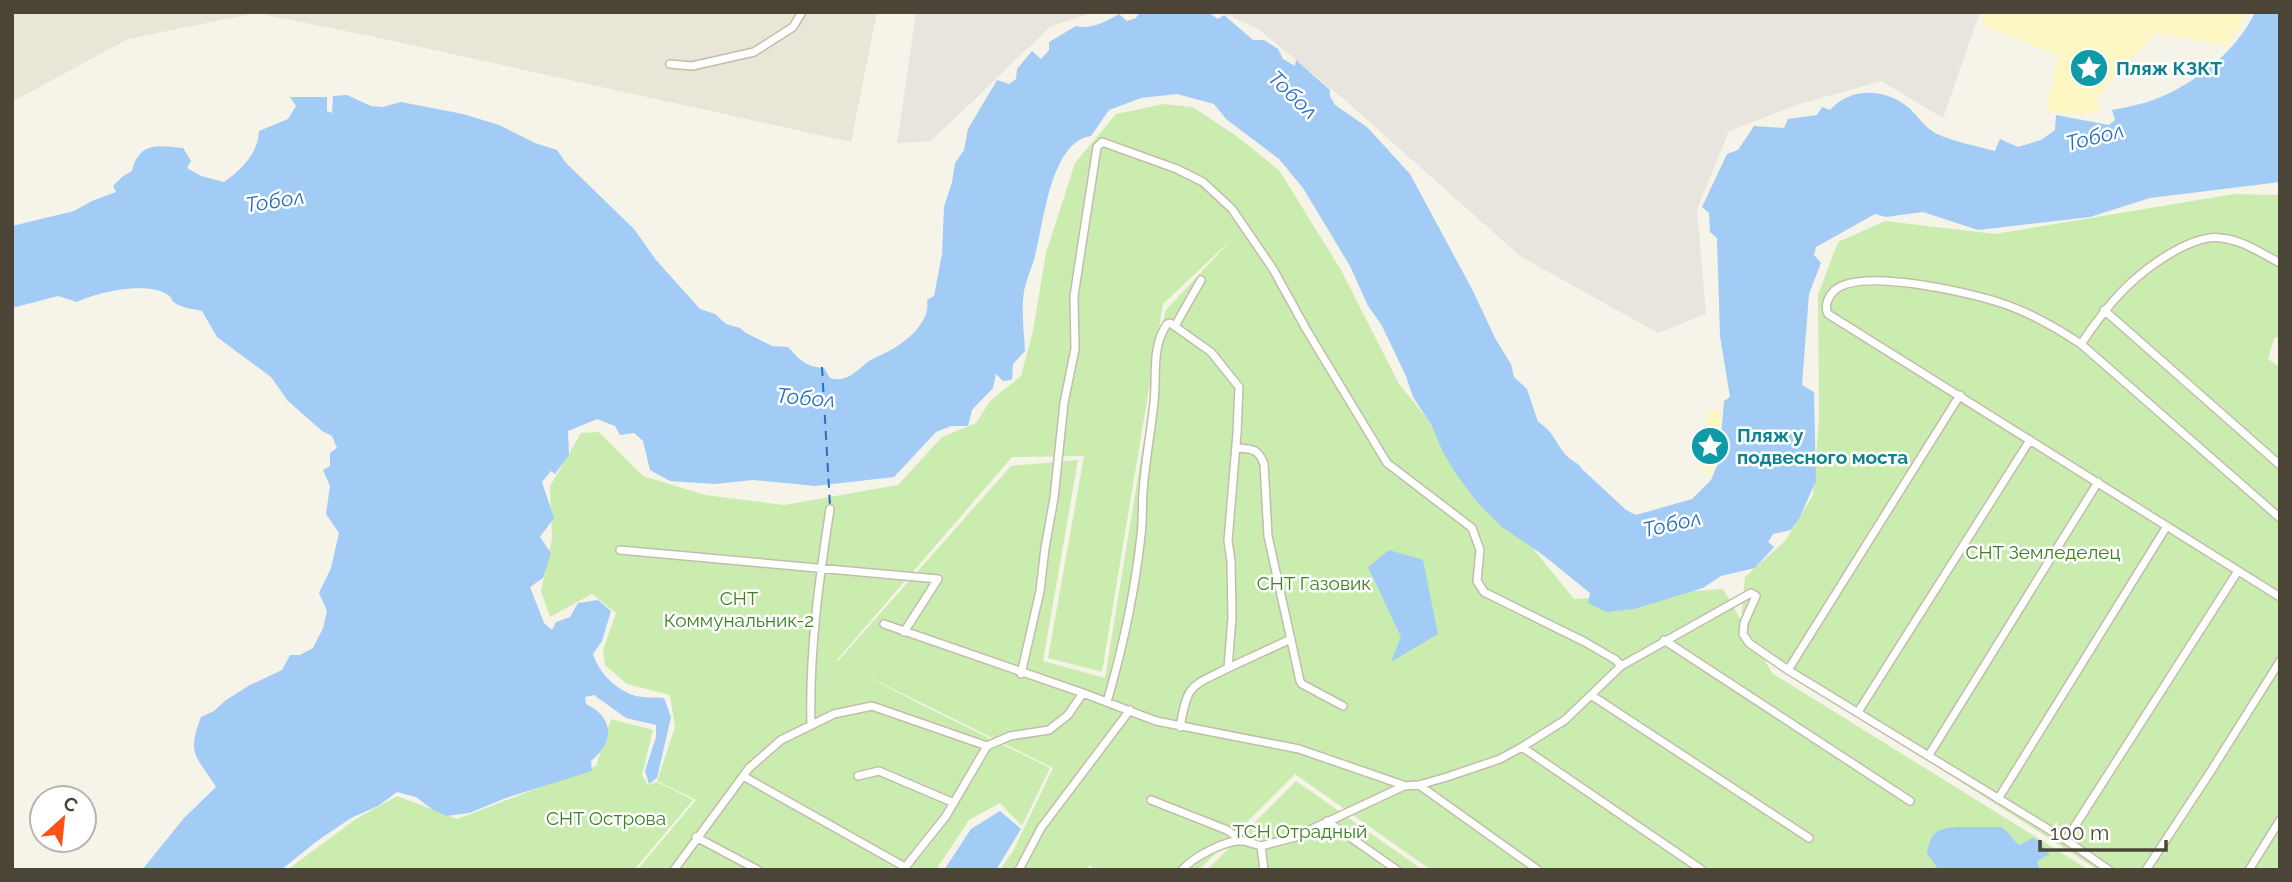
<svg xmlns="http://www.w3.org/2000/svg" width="2292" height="882" font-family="Raleway,sans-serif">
  <rect width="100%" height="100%" fill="#f6f3e9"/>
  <path fill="#eae6d7" d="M12 12H877L851 142 370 36 256 13 128 39 12 102Z"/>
  <path fill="#e8e5de" d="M916 12H1095L1051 26 931 141 897 143Z
    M1222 12H1980L1943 118 1881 81 1800 104 1729 131 1697 209 1706 314 1658 333 1520 256 1347 102 1258 29Z"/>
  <path fill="#caedaf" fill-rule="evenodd" d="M1164 104 1193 107 1235 135 1279 170 1341 270 1399 384 1574 599 1723 589 1741 620 1745 577 1786 540 1813 495 1819 418 1818 295 1838 242 1885 221 1995 234 2234 194 2280 195V337L2274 338 2268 359 2280 367V870H2098L1761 653 1772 673 2089 870H1431L1295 774 1199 870H1094L1090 865 1087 870H1000L1013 851 1053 768 859 672 920 704 1050 768 1022 826 1000 803 969 820 936 870H637L696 800 657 781 675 727 670 695 627 684 605 665 603 650 616 613 592 594 550 617 541 591 552 538 550 486 581 433 599 432 643 476 705 495 784 505 898 485 942 437 976 423 990 401 1021 376 1033 331 1046 253 1075 163 1116 114ZM1232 239 1165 311 1105 678 1043 661 1078 460 1011 466 838 661H836L1012 457 1084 456 1048 658 1102 672 1163 304Z
    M611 719 653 730 642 775 648 785 657 782 693 800 634 870H287L356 819 397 796 457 819 596 766Z
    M1296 781 1423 870H1207Z"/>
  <path fill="#fcf6c3" d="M1988 12H2247L2228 46 2156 33 2111 80 2097 99 2101 112 2078 114 2046 112 2058 56 1981 24Z
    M1709 411 1722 412 1716 459 1710 475 1699 465Z"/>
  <path fill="#a2cbf6" d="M1140 12H1207L1218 19 1224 15 1253 40H1264L1278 49 1283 59 1295 66 1296 60 1330 90V96L1335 105 1367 127 1410 174 1472 289 1496 340 1511 364 1514 377 1527 389 1538 422C1555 432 1556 446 1569 458 1574 463 1578 462 1582 469L1626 510 1636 515 1692 499 1711 480 1719 461 1724 401 1730 397 1720 336 1717 238 1710 232 1709 213 1702 207 1727 154 1738 150 1754 126 1784 128 1788 119 1817 115 1822 107 1830 110C1851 87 1885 88 1909 108 1918 116 1926 129 1937 134 1954 142 1977 146 1995 151L2000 139 2018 147 2041 140 2055 130 2056 115 2109 125 2115 120 2112 110C2122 108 2133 106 2144 103 2186 91 2237 53 2255 12H2280V182L2150 198 2090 217 1978 230 1923 212 1886 217 1875 214 1816 247 1814 255 1821 263 1809 294 1802 385 1814 392 1816 481 1799 519 1791 530 1773 534 1768 542 1774 547 1755 568 1721 576 1703 588 1634 609 1606 612 1588 603 1590 593 1543 555 1502 527 1477 502 1456 474 1443 452 1431 424 1413 397 1406 376 1381 324 1368 306 1350 266 1303 188 1279 159 1226 119 1214 104 1177 94 1141 98 1109 110 1091 136C1050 142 1044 223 1035 256 1032 268 1026 279 1024 292 1021 310 1024 332 1025 351L1013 364 1012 380 1003 381 996 374 993 388 972 410 968 426H951L936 432 894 477 815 486 753 480 715 484 670 481 650 470 643 441 634 433 620 435 615 426 597 419 568 431 569 455 555 474 551 471 542 482 554 518 540 537 551 553 543 578 530 587 544 623 552 630 556 622 570 617 578 603 598 600 611 611 602 641 593 654C599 673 616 690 636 696 644 698 656 697 664 698L671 717 657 778 649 784 645 771 656 737V725L626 718 594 695 585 697 586 704C614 717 615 742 591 761L592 771 506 798 469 813 447 816 433 810 416 797 397 792 378 806 351 818 317 841 281 870H142L184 818 216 787C197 756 186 756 201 717L214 711 226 700 250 685 282 670 290 655H300L313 648 323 628 327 611 319 593 331 568 339 533 326 514 330 486 323 470 330 466V453L337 448 332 436 322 431 288 401 271 377 217 337 202 311C194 309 182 308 175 303 170 300 173 298 168 295 147 281 98 292 77 302L58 296 12 308V226L74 211 92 201 116 192 113 186 123 176 132 171C139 142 157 145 183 148L191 161 187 168 201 176 224 182C241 170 258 154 259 131L288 119 296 106 290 97H327V111L332 113 333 96 347 95 371 106 383 107 401 102 463 114 499 125 535 143 557 150 566 163 634 229 656 260 700 309 715 314 726 324 740 328 746 333 772 346 788 347C800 360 806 367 824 368L830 378C847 383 856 371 869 361 875 357 882 355 889 351 906 342 931 322 927 300L934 296 942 254 944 207 952 182 955 163 964 150 968 129 997 80 1009 84 1016 79 1017 69 1032 51 1041 59 1049 50V42L1076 26C1090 30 1107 21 1119 14L1127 21 1136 18Z
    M1389 550 1423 560 1438 634 1391 662 1401 637 1368 567Z
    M1000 811 1021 829 996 870H944L971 829Z
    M1957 827H2001C2009 831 2012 839 2019 845L2033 838 2039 841 2050 855 2043 857 2037 862 2040 870H1939L1927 854C1931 832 1935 829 1957 827Z"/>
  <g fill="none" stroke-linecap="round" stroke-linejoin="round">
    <path stroke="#266fc0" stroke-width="2" stroke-dasharray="9 7" stroke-linecap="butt" d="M822 367 830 506"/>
    <g stroke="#c2bdab" stroke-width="10">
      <path id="minor" d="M670 64 692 66 754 52 793 27 802 12
        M2104 310 2280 465
        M1175 326 1201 280
        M2081 344C2109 302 2135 272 2180 248 2193 242 2206 236 2221 238 2242 240 2261 253 2280 263
        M1236 448C1252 449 1258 448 1264 464L1268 536 1300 681 1302 684 1343 706
        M2280 518 2081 344C2058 329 2031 313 2004 304 1972 293 1862 267 1835 290 1828 296 1824 306 1828 314L2280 597
        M620 550 938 579 904 632
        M884 624 1083 693
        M1664 640 1910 801
        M1228 668 1291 639
        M1788 670 1960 395
        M1021 674 1040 591 1045 548 1054 498 1064 403 1075 349 1074 296 1097 147 1102 142 1177 169 1203 182 1232 209 1273 269 1306 329 1387 463 1472 528 1480 550 1477 581 1484 592 1585 642 1616 660 1621 666
        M1591 695 1809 838
        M1107 702C1123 647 1135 591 1141 535 1143 520 1142 506 1143 492 1145 462 1151 432 1154 402 1157 376 1151 347 1167 324L1170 323 1211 352 1239 387 1237 433 1228 541 1231 561 1232 617 1228 668C1190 687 1188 683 1180 727
        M1858 712 2030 440
        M811 725C809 653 819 580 830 509
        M1522 747 1702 870
        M1929 755 2098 482
        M743 776 905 867
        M858 776 879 771 954 803
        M1419 785 1538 870
        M1998 799 2167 526
        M1151 800 1227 830 1242 841
        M1327 821 1397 870
        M696 837 758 870
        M2066 840 2238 571
        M674 870 749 768 781 740 834 714 872 706 987 746
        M903 870 946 816 987 746 1010 736 1049 730 1068 715 1083 693 1156 721 1299 749 1403 785
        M1019 870 1041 828 1130 710
        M1182 870C1193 857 1227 839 1244 841 1250 842 1256 845 1261 846
        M1264 870 1261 846 1295 837 1404 786 1419 785 1447 777 1500 759 1522 747 1565 720 1621 666 1751 593 1756 596 1744 623 1743 634 1749 643 1788 670 2066 840 2109 870
        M2146 870 2211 771 2280 661
        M2249 870 2280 820"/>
    </g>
    <use href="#minor" stroke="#fff" stroke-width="7"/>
  </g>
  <defs>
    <g id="sight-disc" transform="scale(2.0125)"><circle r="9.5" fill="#0f9aa8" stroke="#fff"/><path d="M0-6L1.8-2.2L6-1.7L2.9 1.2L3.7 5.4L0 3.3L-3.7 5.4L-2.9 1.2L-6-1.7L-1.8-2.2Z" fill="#fff"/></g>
  </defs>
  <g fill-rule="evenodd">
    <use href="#sight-disc" x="2089" y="68"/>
    <use href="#sight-disc" x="1710" y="446"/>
  </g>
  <g text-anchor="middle" stroke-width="5" stroke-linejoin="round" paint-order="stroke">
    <g font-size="19" font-weight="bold" fill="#0d838f" stroke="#fff" text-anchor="start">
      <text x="2116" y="75">Пляж КЗКТ</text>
      <text x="1737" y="442">Пляж у<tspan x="1737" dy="22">подвесного моста</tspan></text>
    </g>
    <g font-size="19" fill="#3e8224" stroke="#fff">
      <text x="2043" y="559">СНТ Земледелец</text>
      <text x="1314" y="590">СНТ Газовик</text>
      <text x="739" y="605">СНТ<tspan x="739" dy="22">Коммунальник-2</tspan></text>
      <text x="606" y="825">СНТ Острова</text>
      <text x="1300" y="838">ТСН Отрадный</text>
    </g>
    <g font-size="21" font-style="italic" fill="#266fc0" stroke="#fff">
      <text transform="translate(1293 95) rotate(44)" y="7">Тобол</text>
      <text transform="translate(2095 137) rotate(-14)" y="7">Тобол</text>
      <text transform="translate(275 201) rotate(-9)" y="7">Тобол</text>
      <text transform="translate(806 398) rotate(5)" y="7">Тобол</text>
      <text transform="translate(1672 524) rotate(-13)" y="7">Тобол</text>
    </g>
  </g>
  <rect width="2292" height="882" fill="none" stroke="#4a4537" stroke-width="28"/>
  <g transform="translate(63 819) rotate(27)"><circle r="33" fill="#ffffff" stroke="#b7b5af" stroke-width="2"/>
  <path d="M0-5L12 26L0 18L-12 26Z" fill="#ff5217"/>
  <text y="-10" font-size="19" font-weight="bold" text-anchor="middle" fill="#4a4537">С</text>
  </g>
  <path d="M2040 840v10h126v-10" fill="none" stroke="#4a4537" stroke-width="3.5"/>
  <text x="2050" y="840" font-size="21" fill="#4a4537" stroke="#ffffff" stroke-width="5" paint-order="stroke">100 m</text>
</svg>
